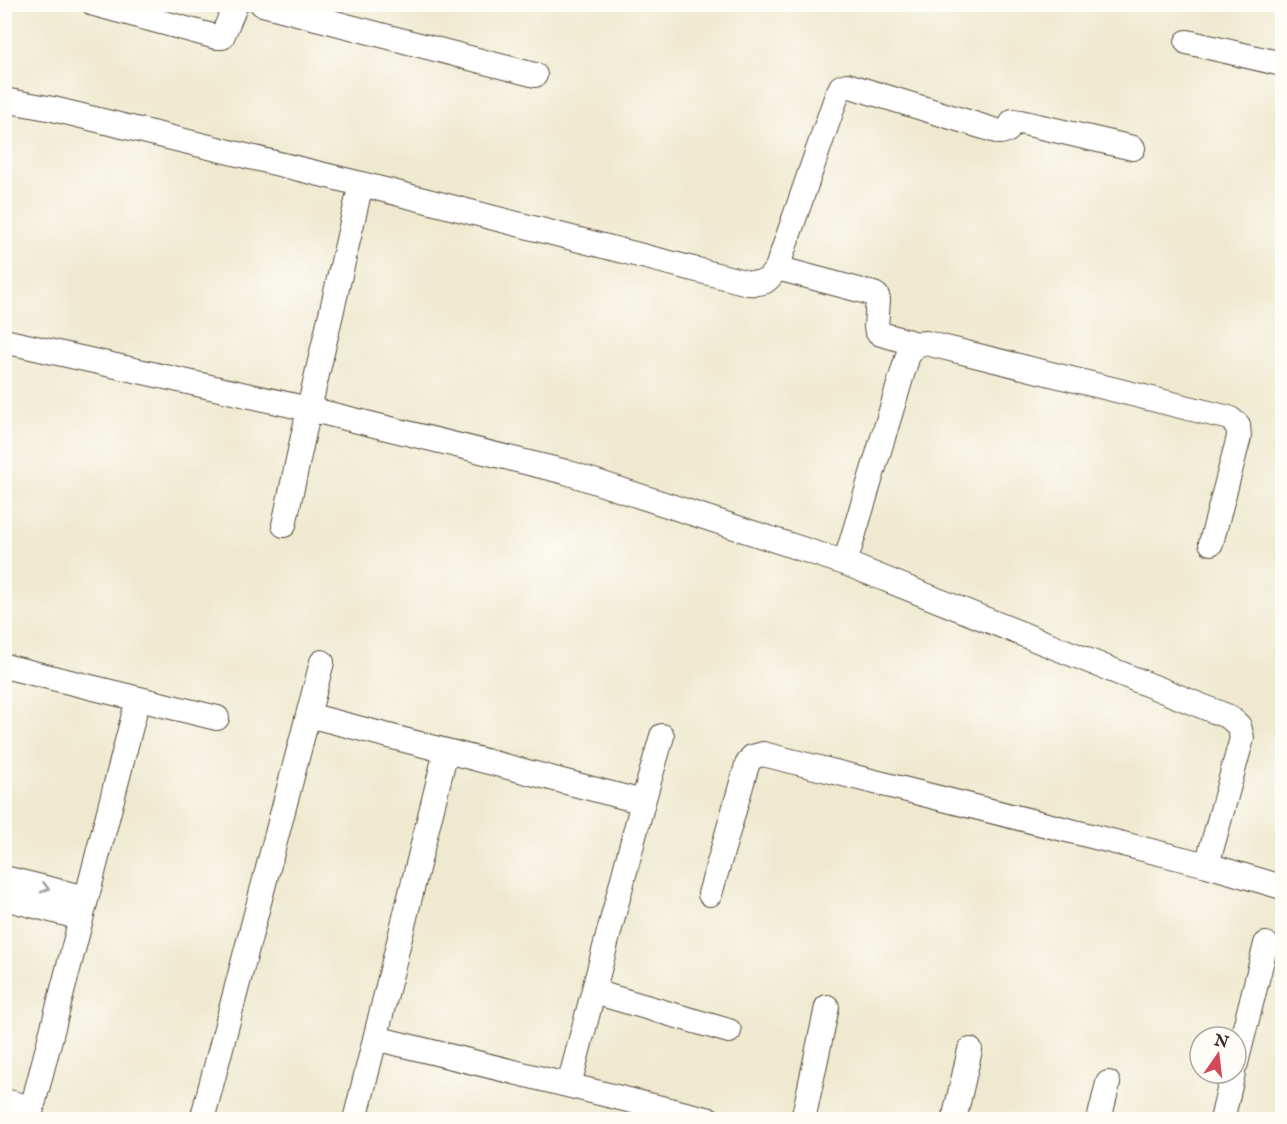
<svg xmlns="http://www.w3.org/2000/svg" width="1287" height="1124" font-family="'IM FELL English',serif">
  <rect width="100%" height="100%" fill="#fdfcf7"/>
  <filter id="ink" filterUnits="userSpaceOnUse"><feTurbulence type="fractalNoise" baseFrequency=".0167" numOctaves="2"/><feDisplacementMap in="SourceGraphic" scale="12" xChannelSelector="R" yChannelSelector="G"/><feConvolveMatrix kernelMatrix="1 2 1 2 8 2 1 2 1" color-interpolation-filters="sRGB"/></filter>
  <filter id="wash" filterUnits="userSpaceOnUse"><feTurbulence type="fractalNoise" baseFrequency=".008" numOctaves="4" result="noise"/><feDisplacementMap in="SourceGraphic" scale="24" xChannelSelector="R" yChannelSelector="G"/><feGaussianBlur stdDeviation="1.35" result="paint"/><feColorMatrix in="noise" values="0 0 0 0 0 0 0 0 0 0 0 0 0 0 0 0 0 1.4 0 .05"/><feComposite in="paint" operator="in"/></filter>
  <g filter="url(#wash)">
    <rect width="100%" height="100%" fill="#efe9cf"/>
  </g>
  <g filter="url(#ink)">
    <g fill="none" stroke-linecap="round" stroke-linejoin="round">
      <g stroke="#564739" stroke-width="26">
        <path id="minor" d="M94 4 216 37H222L236 4
          M262 4 535 75
          M1187 42 1282 64
          M4 100 53 109 361 184 748 283C765 284 767 282 777 268L837 95 841 87 847 85 1000 132 1008 130 1013 121 1020 122 1133 148
          M777 268 874 294 877 296 878 300 876 327 877 331 881 334 917 344
          M4 341 309 409 566 472 845 563 1229 717 1239 726 1242 738 1207 865
          M284 525 309 409 361 184
          M845 563 908 355 917 344 926 343 1229 418 1238 425 1239 437 1211 543
          M4 666 217 718
          M308 715 643 802
          M4 878 86 898
          M710 894 747 765 752 757 763 754 1207 865 1282 887
          M4 898 81 918
          M594 992 729 1031
          M375 1038 710 1120
          M1236 1063 1266 944
          M569 1085 643 802 662 736
          M4 1101 32 1108
          M29 1120 138 699
          M202 1120 322 662
          M355 1120 446 751
          M803 1120 827 1007
          M954 1120 970 1050
          M1099 1120 1108 1083
          M1222 1120 1233 1073"/>
      </g>
      <use href="#minor" stroke="#fff" stroke-width="24"/>
    </g>
    <defs><path id="oneway-chevron" d="M-2-3.5L2.5 0L-2 3.5" fill="none" stroke-width="1.6" stroke-linecap="round" stroke-linejoin="round" transform="scale(1.5)"/></defs>
    <use stroke="#a79f9a" href="#oneway-chevron" transform="translate(45 888) rotate(14)"/>
  </g>
  <rect width="1287" height="1124" fill="none" stroke="#fdfcf7" stroke-width="24"/>
  <g transform="translate(1218 1055) rotate(14)"><circle r="28" fill="#fdfcf7" stroke="#afa8a0" stroke-width="1.5"/>
  <path d="M0-4.5L10 22L0 15L-10 22Z" fill="#d1495b"/>
  <text y="-9" font-size="16" font-weight="bold" text-anchor="middle" fill="#3b2a1e">N</text>
  </g>
</svg>
